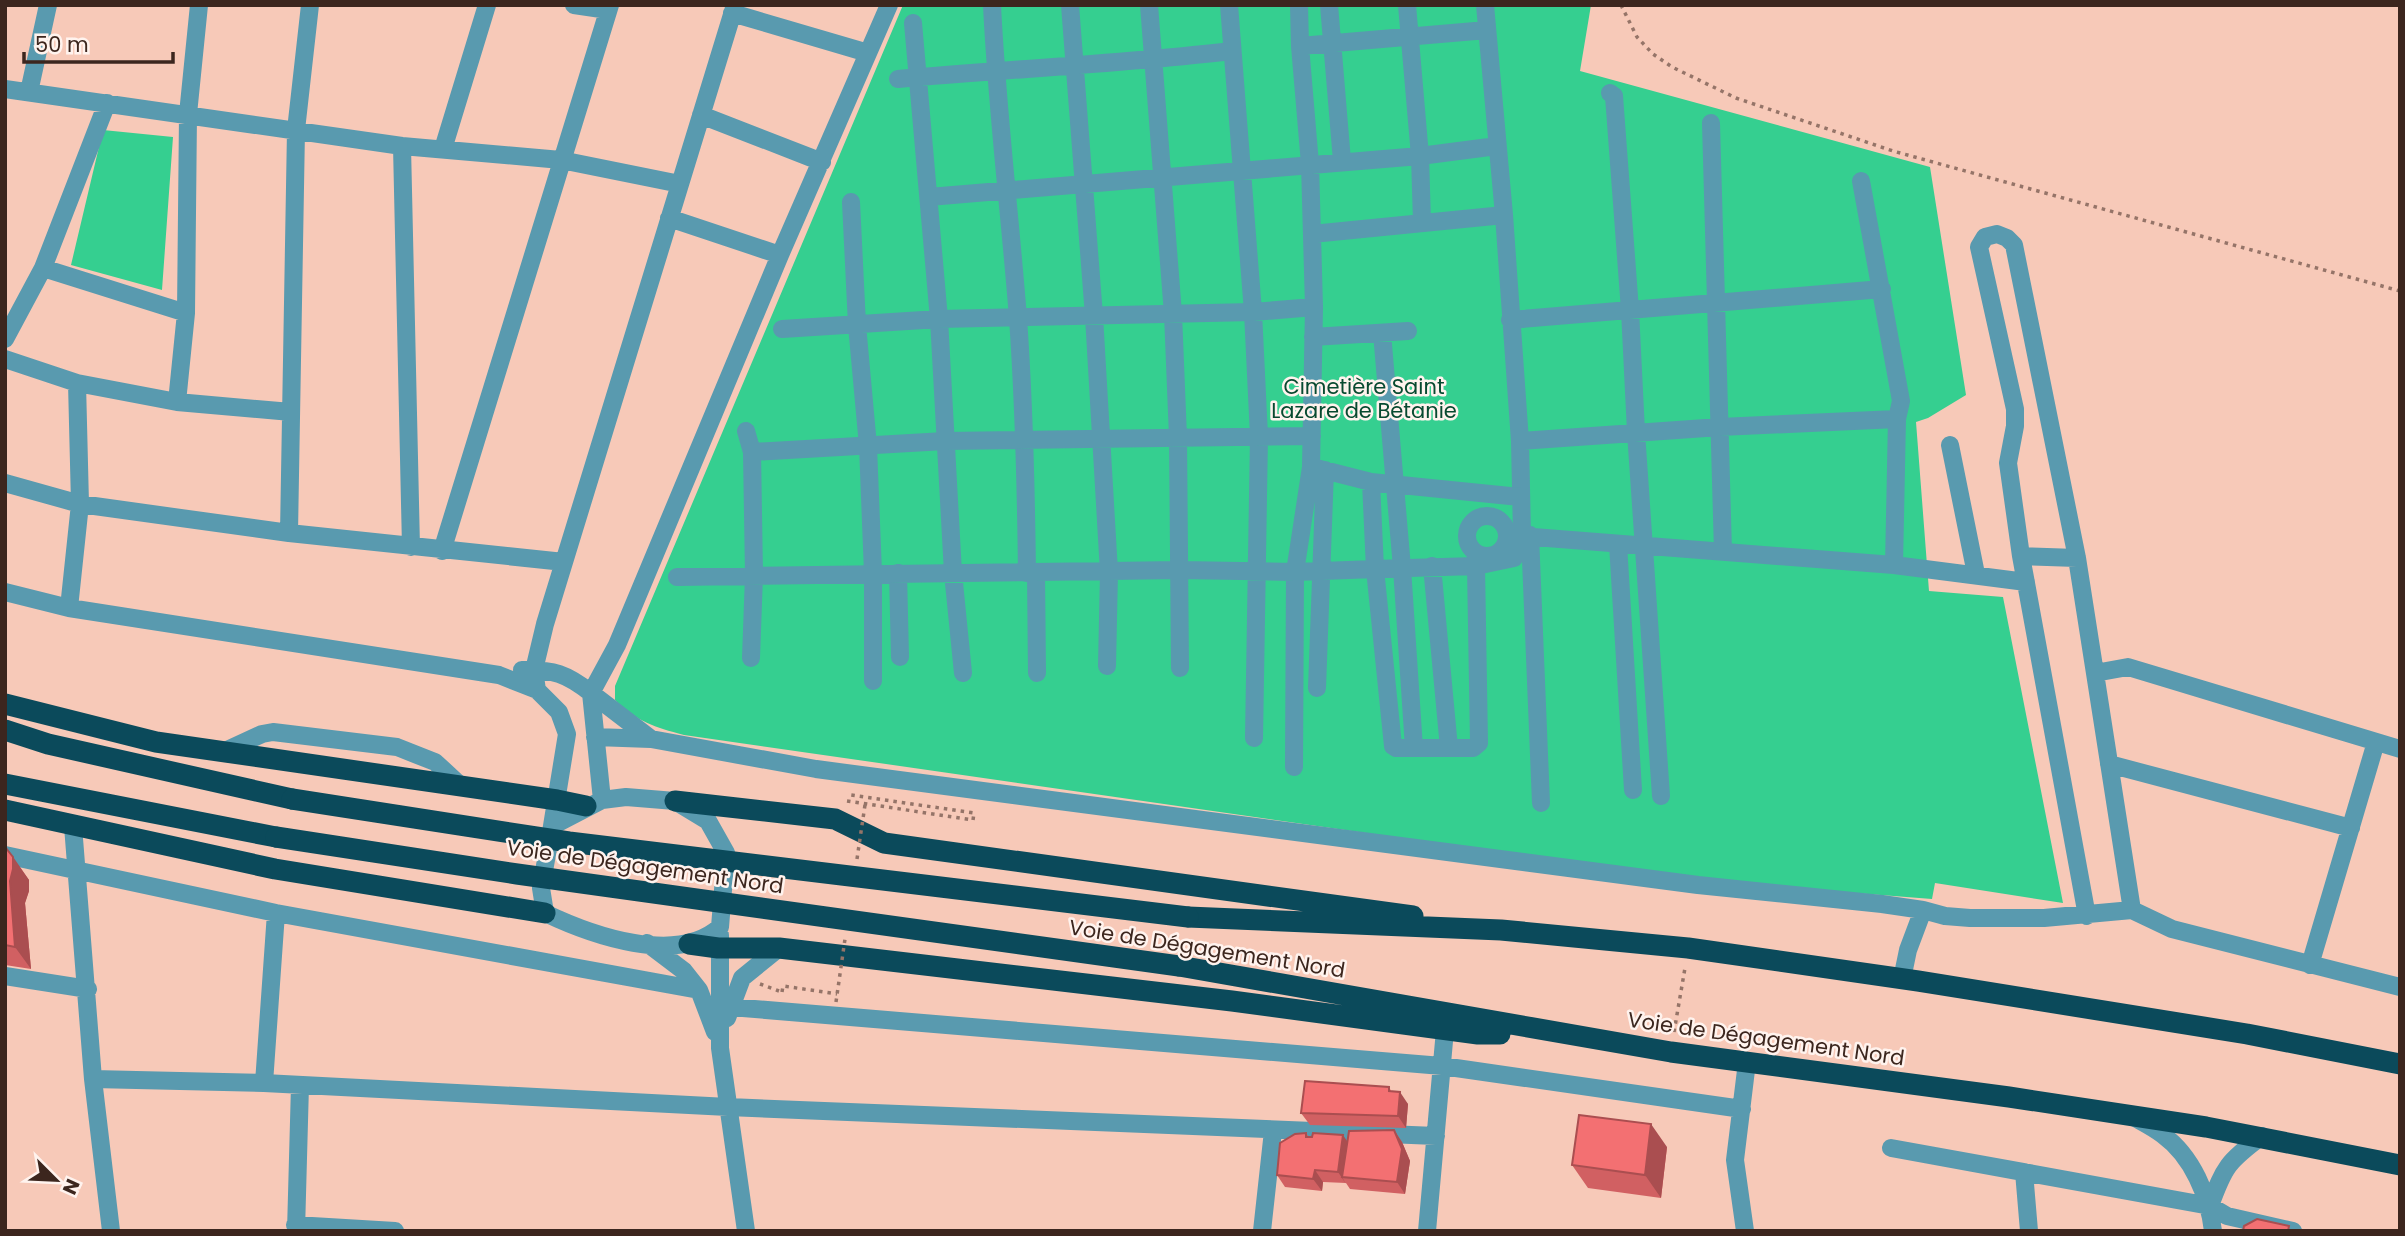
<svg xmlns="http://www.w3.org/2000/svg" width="2405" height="1236" font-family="Poppins,sans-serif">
  <rect width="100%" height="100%" fill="#f7c9b8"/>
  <path fill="#35cf90" d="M903 5H1591L1580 71 1930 167 1966 395 1928 418 1916 422 1929 591 2003 597 2063 903 1935 883 1932 899 1701 881 684 735C654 727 638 722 615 700V686Z
    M103 130 173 137 162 290 71 265Z"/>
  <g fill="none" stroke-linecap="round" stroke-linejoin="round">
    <path stroke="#957468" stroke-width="3.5" stroke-dasharray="3.5 5" stroke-linecap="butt" d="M1621 5 1637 37 1653 54 1672 67 1736 98 1893 151 2400 291
      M847 801 973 820 974 813 851 795 852 792
      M760 984 779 991
      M782 992 783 986 837 994
      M1674 1032 1685 968"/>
    <path stroke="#599aaf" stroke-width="18" d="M574 5 608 10
      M992 5C997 110 1010 214 1018 318 1024 403 1026 488 1027 573
      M1070 5 1094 316 1109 572 1107 666
      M1149 5 1173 314 1178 437 1180 668
      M1229 5 1253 312 1259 436 1254 738
      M1329 5 1342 161
      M1407 5 1420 156 1422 222
      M732 13 868 53
      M913 23 939 319 953 573 963 673
      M1300 46 1487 30
      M898 79C1009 69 1121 64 1232 51
      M5 89 402 146 561 160 680 184
      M29 92 48 5
      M1610 93 1614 96 1630 310 1636 432 1661 796
      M701 115 822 162
      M1711 123 1723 552
      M402 146 411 547
      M443 149 487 5
      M1861 181 1901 401 1897 419 1894 565
      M929 197 1420 156 1497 146
      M851 202 857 325 868 446 873 573V681
      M669 218 780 255
      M1312 234 1504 215
      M43 268 186 313
      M1510 320 1882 289
      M782 329 939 319 1253 312 1314 307
      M1382 333 1402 568 1414 748
      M1313 337 1408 331
      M5 339 43 268 107 103
      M5 359 77 383 177 402 291 412
      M177 402 186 313 188 114 199 5
      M746 431 752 452 754 575 751 658
      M1520 441 1720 427 1897 419
      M1950 445 1976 574
      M752 452 945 441 1312 436
      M1316 468 1371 482 1520 497
      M5 483 80 504 289 533 564 562
      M1467 536a20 20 0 1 1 40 0a20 20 0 1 1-40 0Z
      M289 533 296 130 310 5
      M1507 535 1894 565 2026 582
      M1530 535 1541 803
      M1618 544 1633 790
      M442 551 610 5
      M2021 556 2077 558
      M1432 566 1449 748
      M1476 566 1514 558 1522 535 1520 441 1504 215 1485 5
      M1476 566 1479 743 1473 748H1396L1393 746 1375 569Z
      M898 573 900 657
      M1036 573 1037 673
      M677 577 1180 570 1295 572 1375 569 1371 482
      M5 592 69 608 499 675 537 690 559 712 567 734 552 826
      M69 608 80 504 77 383
      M522 670C553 669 567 674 591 693L602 800
      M2095 673 2128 667 2400 749
      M1317 688 1325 470
      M537 690 534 670 545 624 735 5
      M595 737 651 739 816 769 1698 885 1882 904 1923 910 1908 950 1902 979
      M651 739 591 693 617 645 780 255 889 5
      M223 752 262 734 273 732 397 747 435 762 461 786
      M2109 764 2351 828
      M1294 767 1295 572 1311 467 1314 307 1310 164 1300 46 1299 5
      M626 797 675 801 708 821 726 853 720 927C677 966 591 935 545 913L541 888 552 826 602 800Z
      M73 826 93 1079 111 1231
      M5 855 276 913 699 990
      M1923 910 1945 916 1970 918H2044L2132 910 2172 929 2400 987
      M2087 916 2021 556 2008 463 2015 426V409L1979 247 1985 237 1997 234 2007 238 2014 245 2077 558 2132 910
      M720 935V1048L746 1231
      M647 943 684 971 699 990 715 1032
      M2310 965 2376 742
      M5 976 88 989
      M730 1007 1442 1066 1742 1109
      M727 1018 742 978 779 948
      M93 1079 264 1083 728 1107 1436 1136
      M264 1083 276 913
      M2135 1118C2144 1123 2154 1128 2163 1135 2192 1156 2209 1196 2213 1231
      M1891 1148 2210 1206 2227 1216 2293 1231
      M2024 1172 2029 1231
      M2210 1206C2224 1167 2228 1161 2262 1136
      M295 1225 395 1231
      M296 1231 300 1085
      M1262 1231 1273 1131
      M1427 1231 1445 1030
      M1745 1231 1735 1160 1747 1062"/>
    <path stroke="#0b4a5b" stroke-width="21" d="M5 704 156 742 557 800 586 806
      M5 730 48 744 292 799
      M5 784 276 837
      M675 801 835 819 884 843 1413 916
      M5 810 275 869 545 913
      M1188 917 1501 930 1688 948 1918 981 2247 1034 2400 1064
      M689 944 718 948H779L1232 1001 1478 1034H1500
      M1179 966 1671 1052 2009 1097 2206 1127 2400 1165"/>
    <path stroke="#957468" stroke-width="3.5" stroke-dasharray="3.5 5" stroke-linecap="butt" d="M857 859 865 805
      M836 1002 845 939"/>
    <path stroke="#0b4a5b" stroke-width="21" d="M292 799 569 842 1188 917
      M276 837 517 874 1179 966"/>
  </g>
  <path fill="#d16062" d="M5 847 29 880V891L25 903 31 969 5 965Z
    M1389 1087 1391 1091 1408 1104 1406 1128 1310 1125 1301 1113Z
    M1394 1130 1402 1142 1410 1161 1405 1194 1350 1189 1346 1183 1323 1182 1322 1191 1285 1187 1277 1175 1306 1133 1309 1137 1347 1142Z
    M1667 1147 1661 1198 1588 1188 1572 1165Z"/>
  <path fill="#aa4e50" d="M7 848 29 880V891L25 903 31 969 15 947Z
    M1400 1092 1408 1104 1406 1128 1398 1116Z
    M1651 1124 1667 1147 1661 1198 1645 1175Z
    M1394 1130 1402 1142 1410 1161 1405 1194 1397 1182Z
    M1343 1135 1351 1147 1342 1177 1346 1184 1338 1172Z
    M1315 1170 1323 1182 1322 1191 1313 1179Z"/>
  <path fill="#f37072" stroke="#aa4e50" stroke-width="2" d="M5 847 13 857V869L10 881 15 947 5 945Z
    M1305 1081 1389 1087V1091L1400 1092 1398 1116 1301 1113Z
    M1579 1115 1651 1124 1645 1175 1572 1165Z
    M1394 1130 1402 1149 1397 1182 1342 1177 1349 1131Z
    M1306 1133V1137H1312L1313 1133 1343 1135 1338 1172 1315 1170 1313 1179 1277 1175 1280 1143 1295 1134Z
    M2257 1219 2289 1226 2288 1231H2243L2244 1226Z"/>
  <g text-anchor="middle" stroke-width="5" stroke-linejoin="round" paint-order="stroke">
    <g font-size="21" fill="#074a30" stroke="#fff3ee">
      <text x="1364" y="394">Cimetière Saint<tspan x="1364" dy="24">Lazare de Bétanie</tspan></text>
    </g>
    <g font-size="21" fill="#3c261e" stroke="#fff3ee">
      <text transform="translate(645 867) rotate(8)" y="7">Voie de Dégagement Nord</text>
      <text transform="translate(1207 949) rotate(9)" y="7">Voie de Dégagement Nord</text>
      <text transform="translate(1766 1039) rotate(8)" y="7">Voie de Dégagement Nord</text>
    </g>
  </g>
  <rect width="2405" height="1236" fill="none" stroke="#3c261e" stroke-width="14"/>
  <g transform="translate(56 1180) rotate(114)" stroke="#fff3ee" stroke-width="5" paint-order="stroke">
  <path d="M0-5L12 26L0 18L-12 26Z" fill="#3c261e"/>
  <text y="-10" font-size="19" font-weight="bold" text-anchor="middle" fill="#3c261e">N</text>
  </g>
  <path d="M24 52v10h149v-10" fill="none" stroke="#3c261e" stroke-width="3.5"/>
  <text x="35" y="52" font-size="21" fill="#3c261e" stroke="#fff3ee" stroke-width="5" paint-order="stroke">50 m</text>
</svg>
